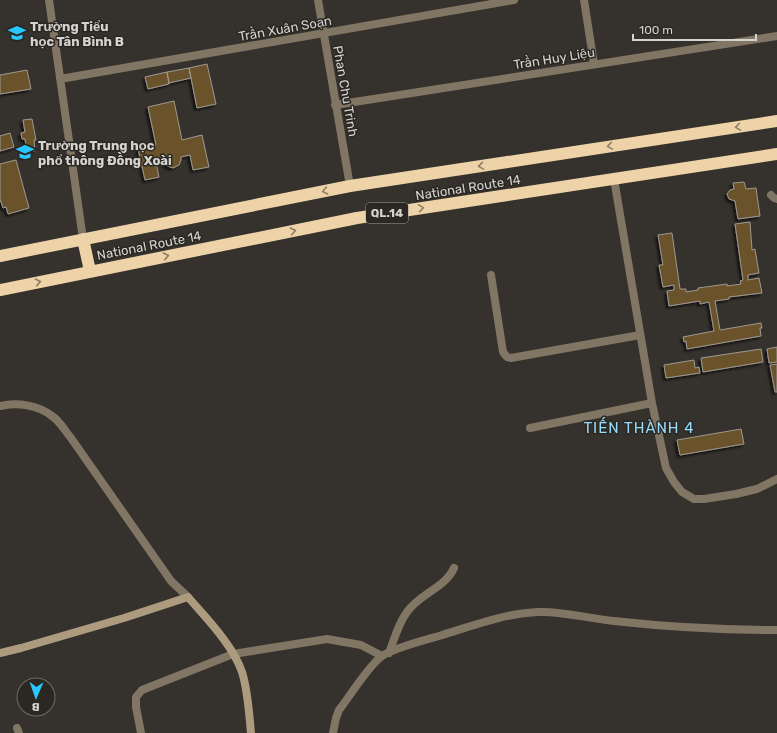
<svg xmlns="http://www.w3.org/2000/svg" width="777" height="733" font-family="Rubik,sans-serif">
  <defs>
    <filter id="shadow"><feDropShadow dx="-2.5" dy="2.5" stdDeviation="1" flood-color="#0009"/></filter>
  </defs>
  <rect width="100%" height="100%" fill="#35312c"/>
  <path fill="#6b532c" stroke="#9d9992" filter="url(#shadow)" d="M207 64 216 104 197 108 189 68Z
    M189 68 191 78 169 83 167 72Z
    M27 70 31 89 0 94V75Z
    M167 72 169 84 148 89 145 77Z
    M174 101 182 140 202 135 209 167 193 170 190 155 181 157V160L179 165 173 168 167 166 164 161 156 163 159 177 145 180 138 149 156 145 148 107Z
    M32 119 36 140H34L35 151 27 152 25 139H22L21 133 25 132 23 120Z
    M10 133 14 147 0 151V136Z
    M16 160 29 208 8 214 6 207 3 208 0 199V164Z
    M744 182 746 189 756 188 760 216 738 219 735 201 729 199 727 194 730 190 734 189 733 183Z
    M750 222 752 250 755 249 759 273 748 275V280L759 278 762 293 729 297V299L715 301 720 330 761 323 762 328H760L761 336 687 349 686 341 684 342 683 337 714 331 709 302 700 304V301L669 306 667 291 674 290V285L663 287 659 265H663L658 235 672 233 680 289H686V292L698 290V288L727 284V286L741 284 740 281 743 280 735 224Z
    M777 347V362L769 363 767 349Z
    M761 349 763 362 703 372 701 358Z
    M694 360 695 368 699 367 700 373 666 378 664 365Z
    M777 364V392H775L770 365Z
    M741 429 744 444 680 455 677 440Z"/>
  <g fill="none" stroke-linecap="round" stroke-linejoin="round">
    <path stroke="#817564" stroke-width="8" d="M49 0 83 239
      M318 0 350 186
      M584 0 594 64
      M60 79 514 0
      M335 105 777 36
      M614 179 652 403 666 468 674 482 682 492 694 499H704L736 494 757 489 777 479
      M771 195 774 198 777 199
      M491 275 503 352 507 357 511 358 640 335
      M0 406C17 402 38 405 52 416 60 421 65 431 71 438L171 581 188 597
      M530 428 652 403
      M389 653C394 640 398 624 407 612 419 594 445 588 454 568
      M17 728 19 733
      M141 733 136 707V697L142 690 233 654 327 639 361 645 382 656
      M333 733 336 718 339 710C350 696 369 665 382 656 394 648 425 640 439 636 472 626 505 613 539 612 564 611 589 619 614 621 668 627 722 630 777 630"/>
    <path stroke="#ad9b80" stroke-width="8" d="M0 653 21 648 124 618 188 597C206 618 233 645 242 672 248 691 249 713 251 733"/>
    <path stroke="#efd3a8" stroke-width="12" d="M83 239 90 271
      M0 256 350 186 777 121
      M0 290 357 218 777 154"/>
  </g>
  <defs><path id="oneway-chevron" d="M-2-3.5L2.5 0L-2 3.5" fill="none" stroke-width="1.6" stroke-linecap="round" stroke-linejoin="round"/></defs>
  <g stroke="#8d7d65">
    <use href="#oneway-chevron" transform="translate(738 127) rotate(171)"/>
    <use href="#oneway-chevron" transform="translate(610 146) rotate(171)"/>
    <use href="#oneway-chevron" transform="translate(481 166) rotate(171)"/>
    <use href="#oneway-chevron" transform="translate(325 191) rotate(169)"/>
    <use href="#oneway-chevron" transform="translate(421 208) rotate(-9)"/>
    <use href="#oneway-chevron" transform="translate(293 231) rotate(-11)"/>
    <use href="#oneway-chevron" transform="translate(166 256) rotate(-11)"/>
    <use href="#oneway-chevron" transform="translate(38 282) rotate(-12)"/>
  </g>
  <defs>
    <g id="school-bare" transform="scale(1.38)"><path d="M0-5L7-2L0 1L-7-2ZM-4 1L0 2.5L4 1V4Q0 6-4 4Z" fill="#27c8ff" stroke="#2b2722" stroke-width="2.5" paint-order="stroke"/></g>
  </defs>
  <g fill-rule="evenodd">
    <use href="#school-bare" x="17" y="33"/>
    <use href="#school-bare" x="25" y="152"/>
  </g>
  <g text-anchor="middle" stroke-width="3" stroke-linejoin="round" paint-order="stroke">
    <rect fill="#2b2722" stroke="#a29f9b" stroke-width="1" x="366" y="203" width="42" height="20" rx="3"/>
    <g font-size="12" font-weight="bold" fill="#d5d3cf">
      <text x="387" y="217">QL.14</text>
    </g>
    <g font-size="13" font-weight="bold" fill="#d5d3cf" stroke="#2b2722" text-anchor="start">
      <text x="30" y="31">Trường Tiểu<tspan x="30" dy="15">học Tân Bình B</tspan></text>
      <text x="38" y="150">Trường Trung học<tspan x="38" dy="15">phổ thông Đồng Xoài</tspan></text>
    </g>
    <g font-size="13" fill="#d5d3cf" stroke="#2b2722">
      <text transform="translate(285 28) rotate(-10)" y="5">Trần Xuân Soạn</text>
      <text transform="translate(554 58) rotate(-9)" y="5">Trần Huy Liệu</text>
      <text transform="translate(346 91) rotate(80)" y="5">Phan Chu Trinh</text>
      <text transform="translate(468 187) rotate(-9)" y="5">National Route 14</text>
      <text transform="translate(149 245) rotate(-11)" y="5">National Route 14</text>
    </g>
    <g font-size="15" letter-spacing="1" fill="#98dcfa" stroke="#2b2722">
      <text x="639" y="433">TIẾN THÀNH 4</text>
    </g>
  </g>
  <g transform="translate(36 697) rotate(182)"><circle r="19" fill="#2b2722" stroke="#6f6c67"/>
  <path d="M0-3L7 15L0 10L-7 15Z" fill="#27c8ff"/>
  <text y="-6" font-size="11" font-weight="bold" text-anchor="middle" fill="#d5d3cf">B</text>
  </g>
  <path d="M633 34v6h123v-6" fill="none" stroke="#d5d3cf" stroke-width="2"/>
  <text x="639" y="34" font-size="12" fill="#d5d3cf" stroke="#2b2722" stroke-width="3" paint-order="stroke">100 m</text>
</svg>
